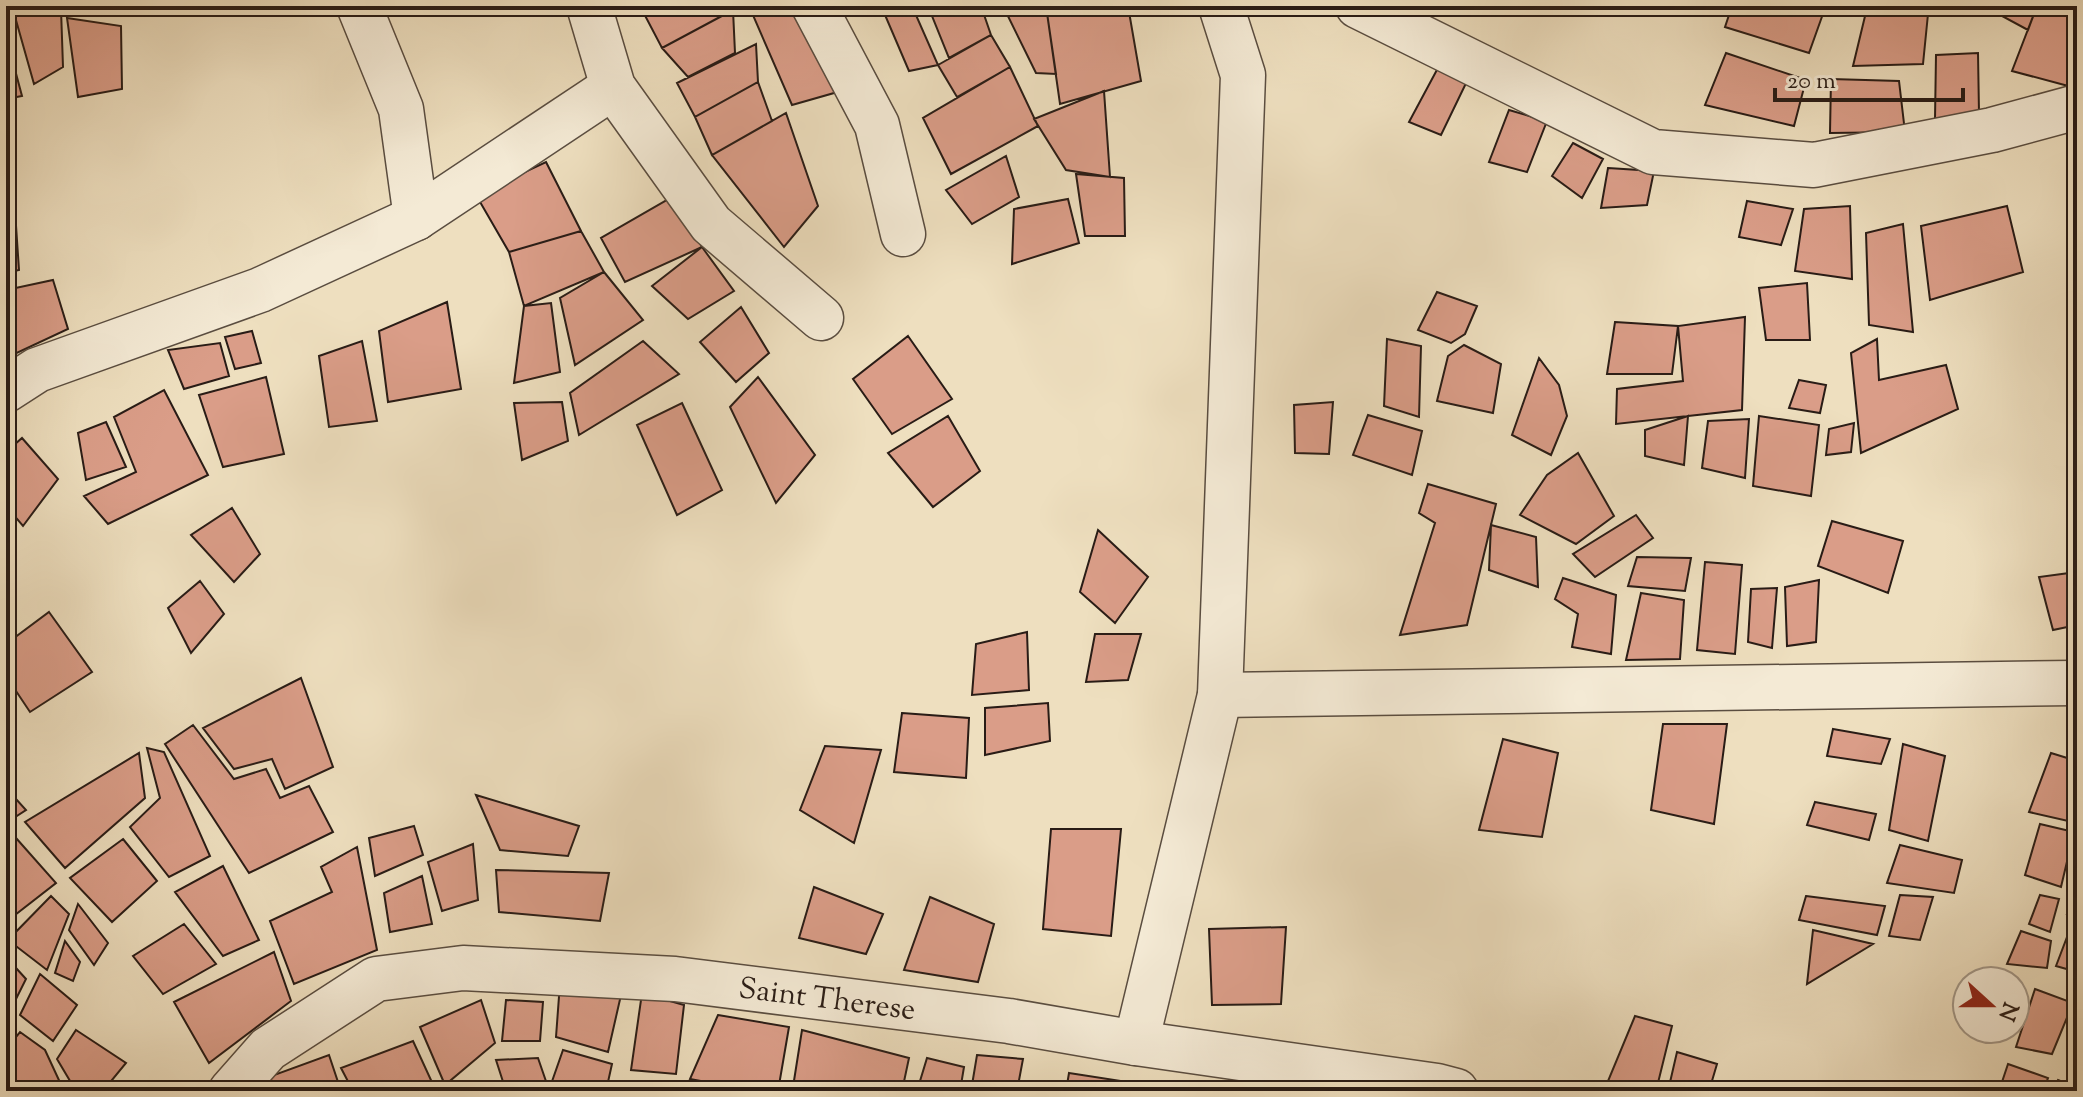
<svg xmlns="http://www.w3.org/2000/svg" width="2083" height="1097" font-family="'Sorts Mill Goudy',serif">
  <rect width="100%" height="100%" fill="#eedfbf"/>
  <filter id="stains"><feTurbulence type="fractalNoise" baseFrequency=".0025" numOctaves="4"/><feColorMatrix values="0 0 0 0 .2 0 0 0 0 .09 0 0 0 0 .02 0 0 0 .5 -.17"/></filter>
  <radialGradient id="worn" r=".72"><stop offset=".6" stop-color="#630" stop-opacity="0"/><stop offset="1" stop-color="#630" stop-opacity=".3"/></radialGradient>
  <path fill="#da9d88" stroke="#291c16" stroke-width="2" d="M12 6H86L61 9 63 67 34 84Z
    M640 6H732L733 10 662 48Z
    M763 6H802L841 91 792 105 752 13Z
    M894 6H912L938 65 909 71 885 15Z
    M928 6H981L991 35 949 58Z
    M1003 6H1046L1056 74 1036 73Z
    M1046 6H1128L1141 81 1060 104Z
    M1732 6H1807L1824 11 1809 53 1725 27Z
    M2005 6H2037L2028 30 2002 16Z
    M2037 6H2077V72L2072 87 2012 71Z
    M733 10 735 53 688 77 662 48Z
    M1866 12 1928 14 1923 64 1853 66Z
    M67 18 121 26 122 89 78 97Z
    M991 35 1010 67 957 97 938 65Z
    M6 36 22 96 6 99Z
    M756 44 758 82 695 117 677 83Z
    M1726 53 1806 80 1794 126 1705 105Z
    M1978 53 1979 113 1935 119 1936 55Z
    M1439 66 1469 77 1441 135 1409 122Z
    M1010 67 1038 126 951 174 923 118Z
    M1831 79 1899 81 1905 132 1830 133Z
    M758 82 772 121 712 155 695 117Z
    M1104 91 1110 177 1066 170 1034 119Z
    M1509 110 1547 121 1527 172 1489 162Z
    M786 113 818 206 784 247 712 155Z
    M1573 143 1603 159 1582 198 1552 176Z
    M1006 156 1019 197 972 224 946 190Z
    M546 162 581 231 509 252 476 195Z
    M1608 168 1654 171 1647 205 1601 208Z
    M1076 174 1124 178 1125 236H1085Z
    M6 181H13L19 270 6 273Z
    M674 196 702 247 625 282 601 238Z
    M1068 199 1079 243 1012 264 1014 209Z
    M1747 201 1793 209 1781 245 1739 237Z
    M1850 206 1852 279 1795 271 1804 209Z
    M2007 206 2023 272 1930 300 1921 226Z
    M1903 224 1913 332 1869 325 1866 233Z
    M581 231 604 272 524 306 509 252Z
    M702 247 734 291 688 319 652 286Z
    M604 272 643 320 575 365 560 298Z
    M53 280 68 329 6 358V290Z
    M1807 283 1810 340H1766L1759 288Z
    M1437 292 1477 306 1465 334 1451 343 1418 330Z
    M447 302 461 389 388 402 379 331Z
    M551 303 560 372 514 383 524 306Z
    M741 307 769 353 736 382 700 342Z
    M1745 317 1742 410 1616 424 1617 389 1683 381 1678 326Z
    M1615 322 1678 326 1672 374H1607Z
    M252 331 261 363 235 369 225 337Z
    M908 336 952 399 892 434 853 379Z
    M1387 339 1421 346 1419 417 1384 406Z
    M1877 339 1879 380 1946 365 1958 409 1861 453 1851 353Z
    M362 341 377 421 329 427 319 356Z
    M643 341 679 374 579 435 570 393Z
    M220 343 229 376 184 389 168 350Z
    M1464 345 1501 364 1493 413 1437 401 1448 356Z
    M1539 358 1559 385 1567 416 1551 455 1512 435Z
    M266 377 284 454 223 467 199 395Z
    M758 377 815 455 776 503 730 407Z
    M1799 380 1826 385 1820 413 1789 408Z
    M164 390 208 475 108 524 84 496 136 472 114 417Z
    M562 402 568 441 522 460 514 403Z
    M1333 402 1329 454 1295 453 1294 405Z
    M682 403 722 490 677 515 637 425Z
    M1368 415 1422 431 1412 475 1353 455Z
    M948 416 980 471 933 507 888 453Z
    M1688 416 1684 465 1645 456V430Z
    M1759 416 1819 425 1811 496 1753 486Z
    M1749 419 1745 478 1702 468 1708 421Z
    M106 422 126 467 86 480 78 433Z
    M1854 423 1851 452 1826 455 1829 429Z
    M22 438 58 479 23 526 6 506V452Z
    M1578 453 1614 516 1576 544 1520 515 1547 475Z
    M1428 484 1496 504 1467 625 1400 635 1435 523 1419 513Z
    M232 508 260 554 234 582 191 535Z
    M1636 515 1653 538 1595 577 1573 554Z
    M1832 521 1903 541 1888 593 1818 566Z
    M1491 525 1536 537 1538 587 1489 570Z
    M1098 530 1148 577 1115 623 1080 592Z
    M1637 557 1691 558 1685 591 1628 586Z
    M1705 562 1742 565 1735 654 1697 650Z
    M2077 572V625L2053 630 2039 577Z
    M1563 578 1616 595 1611 654 1572 647 1578 614 1555 599Z
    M1819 580 1816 642 1787 646 1785 587Z
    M200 581 224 614 191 653 168 608Z
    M1777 588 1772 648 1748 642 1751 589Z
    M1641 593 1684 600 1680 659 1626 660Z
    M49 612 92 672 30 712 6 676V644Z
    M1027 632 1029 690 972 695 976 644Z
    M1095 634H1141L1128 680 1086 682Z
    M301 678 333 767 285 789 272 759 234 769 203 728Z
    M1048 703 1050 741 985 755V708Z
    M902 713 969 718 966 778 894 772Z
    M1663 724H1727L1714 824 1651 810Z
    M193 725 234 779 266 769 280 798 309 786 333 832 249 873 165 744Z
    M1833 729 1890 739 1881 764 1827 756Z
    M1503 739 1558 753 1542 837 1479 830Z
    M1903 744 1945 756 1928 841 1889 830Z
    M825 746 881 750 854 843 800 810Z
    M147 748 164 752 210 856 169 877 130 827 160 798Z
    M139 753 145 798 65 868 25 822Z
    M2051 753 2077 761V823L2029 812Z
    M6 788 26 810 6 823Z
    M476 795 579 826 568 856 500 850Z
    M1815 802 1876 814 1869 840 1807 825Z
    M2040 824 2074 832 2061 887 2025 875Z
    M414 826 423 855 375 876 369 838Z
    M1051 829H1121L1111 936 1043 929Z
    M16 838 56 883 6 922V846Z
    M123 839 157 881 112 922 70 878Z
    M473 844 478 900 442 911 428 862Z
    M1900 845 1962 860 1954 893 1887 883Z
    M357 847 377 950 294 984 270 921 332 892 321 867Z
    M223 866 259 940 223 956 175 892Z
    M496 870 609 873 600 921 499 912Z
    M422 876 432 924 390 932 384 893Z
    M814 887 883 914 866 954 799 938Z
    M2077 889V916L2067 914Z
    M1900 895 1933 897 1920 940 1889 936Z
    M2040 895 2059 899 2050 932 2029 924Z
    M51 896 69 914 47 970 8 940Z
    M1806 896 1885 906 1877 935 1799 920Z
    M930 897 994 924 978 982 904 970Z
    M78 904 108 943 94 965 69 930Z
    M184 924 216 964 163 994 133 956Z
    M2072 924 2077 925V972L2056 966Z
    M1286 927 1281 1004 1212 1005 1209 929Z
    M1813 930 1873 944 1807 984Z
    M2021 931 2051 941 2047 968 2007 964Z
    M65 941 80 962 73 981 55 973Z
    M274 952 291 1001 209 1063 174 1002Z
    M6 957 26 979 10 1011 6 1007Z
    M40 974 77 1005 53 1041 20 1015Z
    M560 983 621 995 608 1052 556 1037Z
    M2035 989 2073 1003 2052 1054 2016 1047Z
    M642 993 684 1005 676 1074 631 1070Z
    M481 1000 495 1043 445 1085 420 1027Z
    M506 1000 543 1002 540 1041H502Z
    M718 1015 789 1027 778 1091H754L690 1079Z
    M1635 1016 1672 1026 1656 1091H1644L1608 1081Z
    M76 1030 126 1063 103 1091H76L57 1059Z
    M802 1030 909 1058 902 1091H812L793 1087Z
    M20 1032 45 1050 64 1091H6V1049Z
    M413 1041 436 1091H353L341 1068Z
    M563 1050 612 1064 606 1091 549 1090Z
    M1677 1052 1717 1064 1709 1091H1668Z
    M329 1055 341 1091H256L274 1075Z
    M977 1055 1023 1059 1017 1091H971Z
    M538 1058 549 1090 506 1091 496 1060Z
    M927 1058 964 1067 960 1091H917Z
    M2008 1064 2048 1078 2043 1091H1999Z
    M1069 1073 1134 1083 1132 1091H1066Z
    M2058 1080 2077 1088V1091H2054Z
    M1134 1083 1190 1091H1135Z
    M1794 1084 1814 1091H1791Z"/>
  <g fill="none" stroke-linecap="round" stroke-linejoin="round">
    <g stroke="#5a4d40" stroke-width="47">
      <g id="street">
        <path d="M359 6 401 109 416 218"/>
        <path d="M589 6 613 87 711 224 821 318"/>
        <path d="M814 6 877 125 903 234"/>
        <path d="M1358 6 1653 152 1814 165 1992 130 2077 107"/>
        <path d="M6 390 37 370 260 290 416 218 613 87"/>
        <path d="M1220 695 2073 683"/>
        <path d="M1136 1043 1220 695 1243 75 1221 6"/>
        <path id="s1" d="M231 1091 268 1049 376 979 463 968 675 979 1009 1021 1136 1043 1437 1086 1456 1091"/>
      </g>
    </g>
    <use href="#street" stroke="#f4ead5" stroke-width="44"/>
  </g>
  <g text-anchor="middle" stroke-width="6" stroke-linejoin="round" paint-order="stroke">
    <g font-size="30" fill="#291c16" stroke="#f4ead5">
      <text dy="10" stroke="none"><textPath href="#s1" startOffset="638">Saint Therese</textPath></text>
    </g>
  </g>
  <rect width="2083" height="1097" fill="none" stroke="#eedfbf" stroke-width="32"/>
  <rect x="8" y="8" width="2067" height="1081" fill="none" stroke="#291c16" stroke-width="4"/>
  <rect x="16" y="16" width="2051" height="1065" fill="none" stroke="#291c16" stroke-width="2"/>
  <g transform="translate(1991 1005) rotate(111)"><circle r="38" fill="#f4ead5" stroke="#a39889" stroke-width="2"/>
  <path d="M0-6L14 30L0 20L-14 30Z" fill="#8f2418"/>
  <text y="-12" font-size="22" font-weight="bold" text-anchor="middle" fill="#291c16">N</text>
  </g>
  <path d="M1775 88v12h188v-12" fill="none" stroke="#291c16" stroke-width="4"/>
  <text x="1787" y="88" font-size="24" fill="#291c16" stroke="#f4ead5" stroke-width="6" paint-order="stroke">20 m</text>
  <rect width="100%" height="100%" filter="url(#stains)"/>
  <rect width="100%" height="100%" fill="url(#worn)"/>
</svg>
